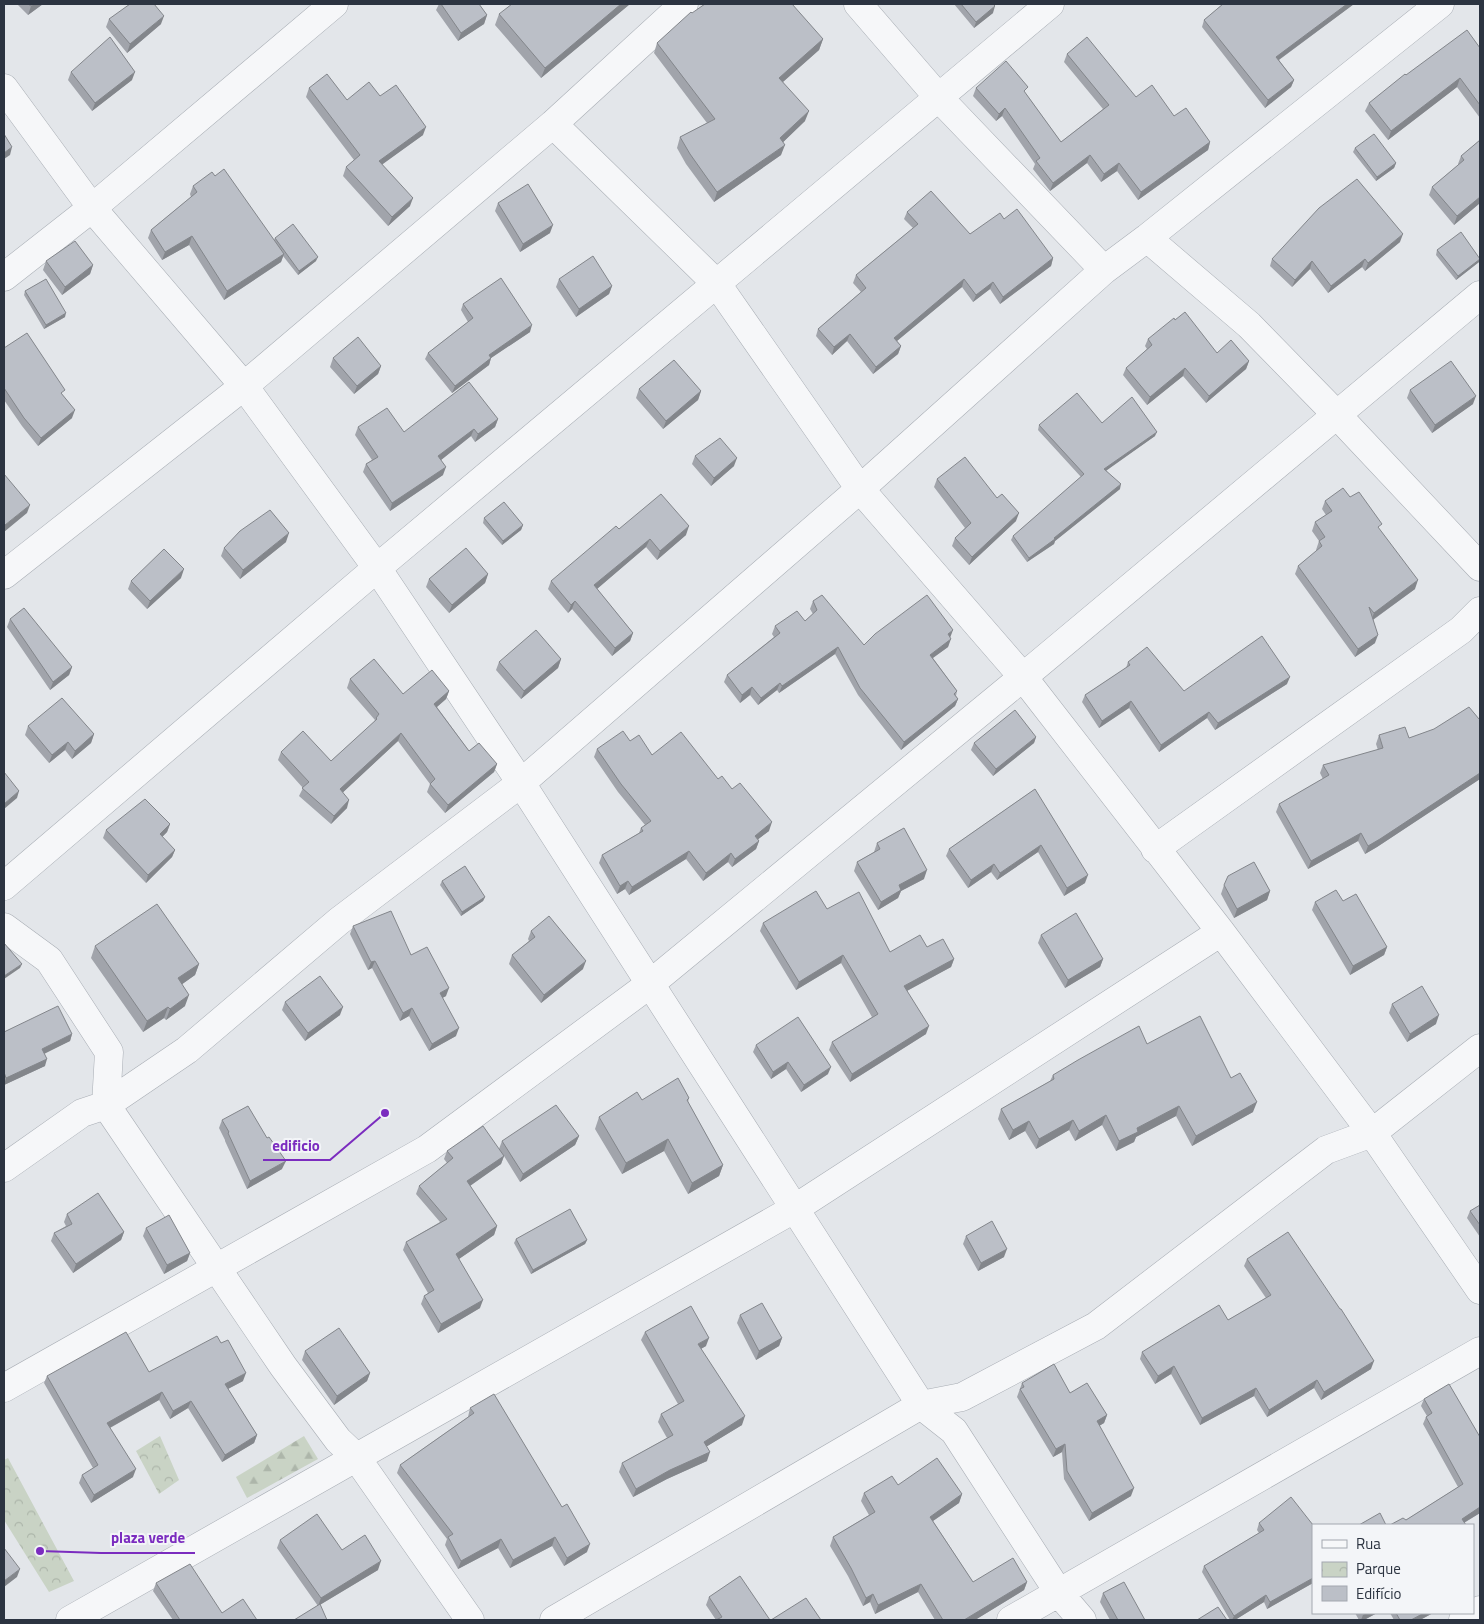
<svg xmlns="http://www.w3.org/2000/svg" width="1484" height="1624" font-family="'Titillium Web',sans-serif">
  <defs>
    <pattern id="forest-firs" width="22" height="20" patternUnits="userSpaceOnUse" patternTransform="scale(1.25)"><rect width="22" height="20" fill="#c9d3c5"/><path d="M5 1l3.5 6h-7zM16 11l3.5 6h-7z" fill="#adb6aa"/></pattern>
    <pattern id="park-crowns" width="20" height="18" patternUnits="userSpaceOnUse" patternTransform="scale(1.25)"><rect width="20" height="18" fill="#c9d3c5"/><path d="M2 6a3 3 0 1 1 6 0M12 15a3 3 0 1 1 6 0" fill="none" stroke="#adb6aa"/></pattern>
  </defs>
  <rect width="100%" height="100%" fill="#e3e6ea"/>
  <path fill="url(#forest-firs)" d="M304 1436 318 1459 247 1498 236 1477Z"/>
  <path fill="url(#park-crowns)" d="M160 1436 179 1480 159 1494 136 1451Z
    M8 1458 74 1581 49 1592 4 1520V1460Z"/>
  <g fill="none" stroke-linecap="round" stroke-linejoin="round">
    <g stroke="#a8adb4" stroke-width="29">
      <path id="street" d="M858 4 939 98 1104 270
        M4 88 92 208 244 386 377 568 521 783 921 1405 954 1431 1059 1593 1082 1620
        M553 124 717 284 860 489 1023 677 1221 932 1372 1133 1480 1290
        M1147 238 1249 325 1337 415 1480 567
        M4 277 92 208 334 4
        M4 575 244 386 553 124 684 4
        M1155 849 1461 630 1480 611
        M4 886 377 568 1050 4
        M4 927 49 960 109 1052 106 1105 283 1366 338 1440 356 1457 470 1620
        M4 1168 82 1113 106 1105 187 1050 339 921 521 783 860 489 1104 270 1147 238 1440 4
        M4 1388 427 1149 650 984 1023 677 1480 295
        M70 1620 794 1209 1221 932
        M554 1620 921 1405 962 1397 1096 1326 1326 1150 1372 1133 1480 1048
        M1011 1620 1480 1351
        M1463 1620 1480 1610"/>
    </g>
    <use href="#street" stroke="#f6f7f9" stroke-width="28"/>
  </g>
  <path fill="#a1a4ab" d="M17 4H43L28 15Z
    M439 4H479L487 15 484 24 458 41 436 10Z
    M630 4 541 78 495 25 499 14Z
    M954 4H993V13L974 28Z
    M1223 4H1354L1279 60 1294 80 1291 87 1265 108 1202 27 1204 20Z
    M692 13 823 39 819 50 783 82 805 121 783 142 781 155 714 202 686 164 677 148 680 137 707 123 654 53 657 43Z
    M109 19 161 24 127 53 106 27Z
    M1480 48V118L1457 87 1388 140 1365 111 1369 103 1406 75Z
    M1067 54 1136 97 1174 116 1210 142 1208 150 1138 200 1117 171 1101 182 1087 163 1050 191 1033 169 1035 164 1002 116 996 121 973 96 976 88 1026 94 1061 142 1103 109 1064 62Z
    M71 72 132 80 92 111 68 80Z
    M309 88 347 100 380 96 423 135 382 164 410 206 388 226 343 176 346 167 354 160 306 97Z
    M1480 140V203L1454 225 1429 195 1432 187 1458 165V164L1461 156Z
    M1355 148 1396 163 1394 168 1376 181 1353 152Z
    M215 176 274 240 275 238 316 261 298 275 283 256 281 262 224 300 189 245 162 260 148 238 151 230 191 197 190 194 193 186Z
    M498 203 550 233 520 252 495 211Z
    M907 212 970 234 1004 219 1053 258 1051 266 1000 304 990 289 973 302 962 287 897 341 901 346 898 354 873 374 847 341 832 355 816 336 818 329 861 292 853 283 856 275 913 228 904 219Z
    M1400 242 1365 271 1362 267 1328 293 1310 269 1292 287 1270 266 1272 259Z
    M1437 250 1479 262 1456 280 1436 255Z
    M46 261 93 265 90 274 62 295 43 270Z
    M559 279 612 286 609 294 576 317 556 287Z
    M25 291 65 317 44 329 24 295Z
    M463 304 530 332 491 358 489 365 452 393 425 359 428 353 468 322 461 310Z
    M1148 339 1217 353 1249 361 1246 369 1206 403 1183 376 1147 405 1123 375 1126 368 1147 349 1145 346Z
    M4 348 63 396 72 418 38 446 22 426 4 400Z
    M333 358 381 366 378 374 354 394 330 367Z
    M639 389 701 391 698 400 663 429 636 398Z
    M1410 390 1473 404 1432 433 1407 398Z
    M498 419 495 427 475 442 471 436 441 460 443 475 390 511 363 472 366 464 372 460 355 435 358 427 404 432Z
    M1102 423 1155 436 1106 470 1120 489 1055 541 1054 544 1027 562 1011 540 1013 536 1081 477 1038 430 1039 425Z
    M695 456 734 466 711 486 692 464Z
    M937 479 997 498 1016 521 969 565 952 546 955 538 965 528 934 487Z
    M1350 497 1380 530 1415 589 1373 620 1375 643 1355 657 1295 574 1298 566 1317 551 1316 550 1319 541 1312 531 1315 522 1326 515 1322 509 1325 501Z
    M484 518 523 525 521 530 502 545 483 523Z
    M619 529 686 535 657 560 646 547 597 589 633 633 630 641 612 656 572 609 568 613 548 589 551 581Z
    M286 542 240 579 221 556 224 548Z
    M488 574 485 583 449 613 426 587 429 579Z
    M181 578 147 609 128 589 131 581Z
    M813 601 864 645 950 638 948 647 933 658 957 691 956 696 958 699 955 706 901 750 858 695 835 654 779 693 777 690 758 705 750 695 740 703 724 682 727 675 774 637 772 634 775 626 805 621 813 614 810 609Z
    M10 619 72 667 69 675 50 690 7 627Z
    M561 659 558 668 521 699 496 670 499 662Z
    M1128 662 1184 691 1287 684 1215 730 1207 718 1159 752 1129 708 1099 728 1082 702 1085 695 1126 668Z
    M350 679 403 694 449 691 446 699 437 707 469 751 497 764 494 772 445 813 427 792 430 784 398 741 343 792 347 808 331 824 299 796 303 788 278 760 281 752 331 761 374 722 375 720 347 688Z
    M1480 718V779L1377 847 1365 854 1358 841 1308 869 1276 812 1279 804 1323 779 1320 773 1323 765 1378 750 1376 744 1379 735 1409 738Z
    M28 726 94 734 91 743 72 759 65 750 49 763 25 735Z
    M1036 737 1034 743 993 776 971 750 974 743Z
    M630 741 652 755 718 779 732 789 769 831 758 839 759 841 756 849 732 867 728 862 703 881 686 859 629 895 625 889 617 894 599 863 602 855 639 833 641 828 645 825 618 792 594 757 597 749Z
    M1035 789 1085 883 1064 896 1038 852 997 880 991 872 968 888 946 856 949 849Z
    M170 824 167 832 162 837 175 850 172 857 146 883 103 838 106 830Z
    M877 843 924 879 901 891 898 898 878 910 854 871 857 862 874 852Z
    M442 881 485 897 483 901 461 916 440 885Z
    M1224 885 1270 891 1267 900 1234 918 1221 894Z
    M1343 901 1387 947 1384 955 1350 975 1312 910 1315 902Z
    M827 909 890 952 927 947 954 959 951 967 907 991 926 1034 850 1082 829 1050 832 1042 872 1017 841 963 796 990 760 931 763 923Z
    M353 926 411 955 446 996 442 998 456 1036 429 1051 409 1016 400 1021 372 968 368 970 350 934Z
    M531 931 583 969 541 1003 509 964 512 955 529 941 528 939Z
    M1041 935 1103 959 1100 967 1065 988 1038 943Z
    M95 946 199 964 195 975 182 984 185 1006 166 1020 164 1018 143 1032 91 958Z
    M285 1002 340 1015 305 1041 282 1010Z
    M1392 1004 1436 1024 1407 1042 1389 1013Z
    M4 1032 72 1034 70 1041 44 1053 45 1066 4 1085Z
    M1147 1044 1231 1078 1253 1112 1192 1146 1176 1116 1136 1137 1134 1142 1116 1151 1102 1125 1075 1141 1069 1130 1036 1149 1025 1131 1009 1140 998 1119 1001 1109 1050 1081 1053 1075Z
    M756 1045 828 1074 801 1092 786 1069 771 1079 753 1052Z
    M689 1098 688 1102 723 1165 719 1176 688 1194 664 1151 622 1174 595 1129 599 1117 642 1100Z
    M222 1120 282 1169 247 1189 225 1141V1140L219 1128Z
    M579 1136 575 1145 520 1182 504 1156 501 1164 470 1186 497 1226 494 1235 459 1259 480 1308 438 1333 421 1304 424 1296 428 1293 403 1250 406 1242 440 1222 416 1194 419 1186 447 1163 444 1159 447 1151 499 1149 502 1141Z
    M1480 1205V1237L1467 1218 1470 1211Z
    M67 1214 124 1232 121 1240 73 1273 51 1241 54 1233 66 1226 64 1222Z
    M146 1228 190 1253 187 1261 164 1274 143 1236Z
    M966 1236 1004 1257 978 1271 963 1244Z
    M516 1239 587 1240 585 1244 531 1274 514 1243Z
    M1247 1259 1371 1369 1321 1400 1314 1388 1267 1417 1254 1396 1200 1425 1171 1374 1155 1384 1140 1359 1142 1352 1228 1320 1266 1298 1244 1266Z
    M740 1315 782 1338 779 1346 756 1360 737 1323Z
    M645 1332 706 1346 701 1349 742 1425 707 1446V1461L667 1479 633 1497 619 1472 622 1463 667 1438 658 1422 661 1414 678 1404 641 1340Z
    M305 1351 370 1373 367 1381 334 1405 302 1360Z
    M149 1372 243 1381 228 1389 257 1435 254 1443 222 1462 188 1408 170 1419 159 1400 110 1428 133 1477 91 1503 79 1483 82 1475 93 1468 44 1383 47 1376Z
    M1022 1383 1070 1393 1107 1415 1104 1423 1099 1426 1131 1496 1089 1521 1064 1479 1062 1452 1053 1457 1017 1397Z
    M1424 1399 1480 1437V1513L1464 1523 1406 1520 1458 1487 1423 1424 1426 1417 1427 1416 1421 1406Z
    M470 1408 587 1552 564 1566 552 1546 510 1568 498 1548 458 1569 445 1545 447 1539 397 1473 400 1465 468 1417Z
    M898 1485 962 1494 959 1503 933 1521 973 1582H1027L1024 1590 975 1620H935L918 1592 875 1614 870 1602 863 1606 848 1576 830 1546 833 1537 869 1515 861 1501 864 1493Z
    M1259 1523 1313 1525V1583L1267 1609 1264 1602 1235 1620H1230L1202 1572 1204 1566 1259 1533 1257 1530Z
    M280 1540 342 1550 378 1570 318 1606 277 1548Z
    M156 1583 222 1613 257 1620H173L153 1591Z
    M1103 1593 1145 1620H1110L1100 1602Z
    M709 1597 770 1620H716L706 1605Z
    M1355 1613H1377L1364 1620H1359Z
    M1390 1613H1433L1420 1620H1394Z"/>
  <path fill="#83868b" d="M35 4H43L28 15 31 6Z
    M621 4H630L541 78 545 68Z
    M1347 4H1354L1273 64 1276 57Z
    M995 6 993 13 974 28 976 22Z
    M487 15 484 24 458 41 461 33Z
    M164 16 161 24 127 53 130 44Z
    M823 39 819 50 776 88 779 78Z
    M135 72 132 80 92 111 95 103Z
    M1460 78 1457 87 1388 140 1391 131Z
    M1294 80 1291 87 1265 108 1268 100Z
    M1005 108 1002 116 996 121 999 114Z
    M809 111 805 121 776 149 780 138Z
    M426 127 423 135 376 169 379 161Z
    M1210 142 1208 150 1138 200 1141 192Z
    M785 145 781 155 714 202 717 192Z
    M12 147 10 155 4 159V153Z
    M1090 155 1087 163 1050 191 1053 183Z
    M1119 163 1117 171 1101 182 1104 174Z
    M1396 163 1394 168 1376 181 1377 177Z
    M1480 197V203L1454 225 1457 216Z
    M413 198 410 206 388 226 392 217Z
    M553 225 550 233 520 252 523 244Z
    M1403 234 1400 242 1365 271 1368 263Z
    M192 236 189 245 162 260 165 252Z
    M284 254 281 262 224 300 227 291Z
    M318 257 316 261 298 275 299 271Z
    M1053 258 1051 266 1000 304 1003 297Z
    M1365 259 1362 267 1328 293 1331 286Z
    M1480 259 1479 262 1456 280 1458 276Z
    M1312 261 1310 269 1292 287 1295 280Z
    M93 265 90 274 62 295 65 287Z
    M964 279 962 287 892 345 894 338Z
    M993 282 990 289 973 302 976 295Z
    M612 286 609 294 576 317 579 309Z
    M66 313 65 317 44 329 46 325Z
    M532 325 530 332 491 358 489 365 452 393 455 386 489 355Z
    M850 334 847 341 832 355 834 347Z
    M901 346 898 354 873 374 876 367Z
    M1249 361 1246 369 1206 403 1209 396Z
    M381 366 378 374 354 394 357 386Z
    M1185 368 1183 376 1147 405 1150 397Z
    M701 391 698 400 663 429 666 421Z
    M1476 396 1473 404 1432 433 1435 425Z
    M75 410 72 418 38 446 41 438Z
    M498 419 495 427 475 442 478 434Z
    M474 429 471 436 436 464 438 456Z
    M1157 432 1155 436 1103 473 1104 469Z
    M737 458 734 466 711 486 714 478Z
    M446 467 443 475 390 511 392 503Z
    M1121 484 1120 489 1055 541 1054 544 1027 562 1029 558Z
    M30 505 27 513 4 532 5 525Z
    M1019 513 1016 521 969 565 972 557Z
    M523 525 521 530 502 545 503 541Z
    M689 526 686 535 657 560 660 551Z
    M289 533 286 542 240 579 243 570Z
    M650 539 646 547 591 594 594 585Z
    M184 569 181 578 147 609 150 601Z
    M488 574 485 583 449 613 452 605Z
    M1418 580 1415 589 1371 621 1374 613Z
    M575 601 572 609 568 613 571 605Z
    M953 630 950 638 948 634Z
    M633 633 630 641 612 656 615 648Z
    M1378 635 1375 643 1355 657 1358 649Z
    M951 639 948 647 927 662 930 655Z
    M838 647 835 654 779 693 782 686Z
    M561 659 558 668 521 699 524 691Z
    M72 667 69 675 50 690 53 682Z
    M1290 677 1287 684 1215 730 1218 723Z
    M780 683 777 690 758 705 761 698Z
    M752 687 750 695 740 703 742 695Z
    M449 691 446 699 431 712 434 704Z
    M958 699 955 706 901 750 904 742Z
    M1131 701 1129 708 1099 728 1102 721Z
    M1209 712 1207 718 1159 752 1161 745Z
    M401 733 398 741 338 797 340 789Z
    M94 734 91 743 72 759 75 751Z
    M1036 737 1034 743 993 776 996 769Z
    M68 742 65 750 49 763 52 755Z
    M497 764 494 772 445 813 448 805Z
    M1480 773V779L1377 847 1365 854 1368 846Z
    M19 791 17 798 4 809V804Z
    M349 800 347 808 331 824 334 816Z
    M772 822 769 831 752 844 755 836Z
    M170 824 167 832 157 842 160 834Z
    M1361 833 1358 841 1308 869 1311 861Z
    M759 841 756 849 732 867 735 859Z
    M1041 845 1038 852 997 880 1000 873Z
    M175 850 172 857 146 883 148 875Z
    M689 851 686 859 629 895 632 887Z
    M731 853 728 862 703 881 706 873Z
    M994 864 991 872 968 888 971 880Z
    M927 870 924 879 901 891 898 898 878 910 881 902 899 885Z
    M1088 875 1085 883 1064 896 1067 888Z
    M628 881 625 889 617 894 620 886Z
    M1270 891 1267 900 1234 918 1237 909Z
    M485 897 483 901 461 916 462 912Z
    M1387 947 1384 955 1350 975 1353 966Z
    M843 955 841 963 796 990 799 982Z
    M954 959 951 967 901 994 904 986Z
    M1103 959 1100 967 1065 988 1068 980Z
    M375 961 372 968 368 970 371 962Z
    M586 961 583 969 541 1003 544 995Z
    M22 964 20 968 4 979V976Z
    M199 964 195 975 174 990 178 978Z
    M449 988 446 996 437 1001 440 993Z
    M189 995 185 1006 166 1020 170 1009Z
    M168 1007 164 1018 143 1032 147 1021Z
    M343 1007 340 1015 305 1041 308 1033Z
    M412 1008 409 1016 400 1021 403 1013Z
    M1439 1015 1436 1024 1407 1042 1410 1034Z
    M929 1026 926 1034 850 1082 852 1074Z
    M459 1028 456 1036 429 1051 432 1044Z
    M72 1034 70 1041 40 1056 42 1049Z
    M47 1059 45 1066 4 1085 6 1078Z
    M788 1062 786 1069 771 1079 773 1072Z
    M831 1067 828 1074 801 1092 804 1085Z
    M1257 1102 1253 1112 1192 1146 1196 1136Z
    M1179 1106 1176 1116 1136 1137 1134 1142 1116 1151 1119 1141 1137 1128Z
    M1106 1115 1102 1125 1075 1141 1079 1131Z
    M1073 1120 1069 1130 1036 1149 1039 1139Z
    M1029 1121 1025 1131 1009 1140 1013 1130Z
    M579 1136 575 1145 520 1182 523 1174Z
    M668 1139 664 1151 622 1174 626 1163Z
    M504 1156 501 1164 464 1190 467 1181Z
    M286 1161 282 1169 247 1189 250 1181Z
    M723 1165 719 1176 688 1194 692 1183Z
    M497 1226 494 1235 453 1263 456 1254Z
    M124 1232 121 1240 73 1273 76 1264Z
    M587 1240 585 1244 531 1274 533 1270Z
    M1007 1249 1004 1257 978 1271 981 1263Z
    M190 1253 187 1261 164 1274 167 1265Z
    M483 1300 480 1308 438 1333 441 1324Z
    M709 1338 706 1346 695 1352 698 1344Z
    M782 1338 779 1346 756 1360 759 1351Z
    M1374 1361 1371 1369 1321 1400 1324 1392Z
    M1174 1366 1171 1374 1155 1384 1158 1376Z
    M246 1373 243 1381 222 1392 225 1384Z
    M370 1373 367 1381 334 1405 337 1396Z
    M1317 1380 1314 1388 1267 1417 1269 1410Z
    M1256 1388 1254 1396 1200 1425 1202 1418Z
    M162 1392 159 1400 104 1431 107 1423Z
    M191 1401 188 1408 170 1419 173 1411Z
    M1107 1415 1104 1423 1094 1429 1097 1421Z
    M745 1416 742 1425 701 1450 704 1442Z
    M257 1435 254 1443 222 1462 225 1455Z
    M1065 1444 1062 1452 1053 1457 1056 1449Z
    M710 1452 707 1461 667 1479 633 1497 636 1489 670 1470Z
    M136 1469 133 1477 91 1503 94 1495Z
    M1134 1488 1131 1496 1089 1521 1092 1513Z
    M962 1494 959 1503 927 1525 930 1517Z
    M1480 1506V1513L1460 1525 1462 1519Z
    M555 1537 552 1546 510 1568 513 1560Z
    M501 1539 498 1548 458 1569 461 1561Z
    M590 1544 587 1552 564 1566 567 1558Z
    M381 1561 378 1570 318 1606 321 1598Z
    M20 1569 17 1577 4 1587V1581Z
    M1313 1578V1583L1267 1609 1270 1602Z
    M1027 1582 1024 1590 975 1620H964Z
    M921 1584 918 1592 875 1614 878 1605Z
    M873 1594 870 1602 863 1606 866 1598Z
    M1266 1595 1264 1602 1235 1620H1232L1234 1616Z
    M1367 1613H1377L1364 1620H1361L1363 1615Z
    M1424 1613H1433L1420 1620H1411Z"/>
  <path fill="#bbbfc7" stroke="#83868b" d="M28 4H35L31 6Z
    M130 4H154L164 16 130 44 109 19Z
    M441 4H479L487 15 461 33Z
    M512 4H621L545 68 499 14Z
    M705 4H792L823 39 779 78 809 111 780 138 785 145 717 192 690 154 680 137 715 119 657 43 691 12 692 13Z
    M961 4H993L995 6 976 22Z
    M1223 4H1347L1276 57 1294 80 1268 100 1204 20Z
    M1467 30 1480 48V105L1460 78 1391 131 1369 103 1405 74 1406 75Z
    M110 37 135 72 95 103 71 72Z
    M1087 37 1136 97 1152 85 1174 116 1186 108 1210 142 1141 192 1119 163 1104 174 1090 155 1053 183 1036 161 1040 158 1005 108 999 114 976 88 1006 61 1028 87 1024 91 1061 142 1109 105 1067 54Z
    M327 74 347 100 369 82 380 96 396 85 426 127 379 161 413 198 392 217 346 167 360 155 309 88Z
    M4 134 12 147 4 153Z
    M1374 134 1396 163 1377 177 1355 148Z
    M1480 140V184H1479L1480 185V197L1457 216 1432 187 1464 160 1461 156Z
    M224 169 284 254 227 291 192 236 165 252 151 230 197 192 193 186 212 172 215 176Z
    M1357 179 1403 234 1368 263 1365 259 1331 286 1312 261 1295 280 1272 259 1319 208Z
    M528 184 553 225 523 244 498 203Z
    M931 191 970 234 1000 213 1004 219 1017 209 1053 258 1003 297 993 282 976 295 964 279 894 338 901 346 876 367 850 334 834 347 818 329 866 288 856 275 918 224 907 212Z
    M293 224 318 257 299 271 275 238Z
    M1461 232 1480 259 1458 276 1437 250Z
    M75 241 93 265 65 287 46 261Z
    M593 256 612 286 579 309 559 279Z
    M501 278 532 325 489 355 491 358 455 386 428 353 473 318 463 304Z
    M46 279 66 313 46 325 25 291Z
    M1185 312 1217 353 1231 340 1249 361 1209 396 1185 368 1150 397 1126 368 1152 345 1148 339 1174 318 1175 320Z
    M27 333 65 390 61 393 75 410 41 438 24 418 4 388V348Z
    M358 337 381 366 357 386 333 358Z
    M674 360 701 391 666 421 639 389Z
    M1451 361 1476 396 1435 425 1410 390Z
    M469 382 498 419 478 434 474 429 438 456 446 467 392 503 366 464 378 457 358 427 387 408 404 432Z
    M1077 393 1102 423 1132 397 1157 432 1104 469 1121 484 1054 538 1055 539 1029 558 1013 536 1084 474 1039 425Z
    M720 438 737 458 714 478 695 456Z
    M965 457 997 498 1002 494 1019 513 972 557 955 538 971 523 937 479Z
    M4 474 30 505 5 525 4 523Z
    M1343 488 1350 497 1359 492 1382 524 1378 527 1418 580 1374 613 1369 607 1378 635 1358 649 1298 566 1322 546 1319 541 1325 537 1315 522 1332 511 1325 501Z
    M661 494 689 526 660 551 650 539 594 585 633 633 615 648 575 601 571 605 551 581 616 526 619 529Z
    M504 502 523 525 503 541 484 518Z
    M270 510 289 533 243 570 224 548 240 531Z
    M466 548 488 574 452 605 429 579Z
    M164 549 184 569 150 601 131 581Z
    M822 595 864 645 875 634 927 595 953 630 948 634 951 639 930 655 957 691 954 694 958 699 904 742 860 688 838 647 782 686 780 683 761 698 752 687 742 695 727 675 780 633 775 626 797 611 805 621 817 610 813 601Z
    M24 608 72 667 53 682 10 619Z
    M536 630 561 659 524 691 499 662Z
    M1262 636 1290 677 1218 723 1209 712 1161 745 1131 701 1102 721 1085 695 1130 665 1128 662 1147 647 1184 691Z
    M374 659 403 694 432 670 449 691 434 704 469 751 479 743 497 764 448 805 430 784 435 779 401 733 340 789 349 800 334 816 302 788 309 782 281 752 303 731 331 761 377 719 376 718 379 714 350 679Z
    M62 698 94 734 75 751 68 742 52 755 28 726Z
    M1469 707 1479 719 1480 718V773L1380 839 1368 846 1361 833 1311 861 1279 804 1329 775 1323 765 1383 748 1379 735 1405 727 1409 738 1434 729Z
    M1015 710 1036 737 996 769 974 743Z
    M623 731 630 741 639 735 652 755 681 732 718 779 722 776 732 789 740 783 772 822 755 836 759 841 735 859 731 853 706 873 689 851 632 887 628 881 620 886 602 855 643 831 641 828 651 821 621 784 597 749Z
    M4 772 19 791 4 804Z
    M1035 789 1088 875 1067 888 1041 845 1000 873 994 864 971 880 949 849Z
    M145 799 170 824 160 834 175 850 148 875 106 830Z
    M904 828 927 870 899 885 901 890 881 902 857 862 880 849 877 843Z
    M1254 862 1270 891 1237 909 1224 885 1228 876Z
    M465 866 485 897 462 912 442 881Z
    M1336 890 1343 901 1356 894 1387 947 1353 966 1315 902Z
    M816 891 827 909 859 892 890 952 920 935 927 947 943 939 954 959 904 986 929 1026 852 1074 832 1042 878 1014 843 955 799 982 763 923Z
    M157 904 199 964 178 978 189 995 170 1009 168 1007 147 1021 95 946Z
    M391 911 411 955 427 947 449 988 440 993 459 1028 432 1044 412 1008 403 1013 375 961 371 962 353 926Z
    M1076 913 1103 959 1068 980 1041 935Z
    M549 916 586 961 544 995 512 955 535 937 531 931Z
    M4 943 22 964 4 976Z
    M320 976 343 1007 308 1033 285 1002Z
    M1422 986 1439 1015 1410 1034 1392 1004Z
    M58 1006 72 1034 42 1049 47 1059 6 1078 4 1072V1032Z
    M1200 1016 1231 1078 1240 1073 1257 1102 1196 1136 1179 1106 1137 1128 1138 1132 1119 1141 1106 1115 1079 1131 1073 1120 1039 1139 1029 1121 1013 1130 1001 1109 1054 1079 1053 1075 1078 1060 1139 1026 1147 1044Z
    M798 1017 831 1067 804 1085 788 1062 773 1072 756 1045Z
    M678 1078 689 1098 687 1100 723 1165 692 1183 668 1139 626 1163 599 1117 637 1092 642 1100Z
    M556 1105 579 1136 523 1174 502 1141Z
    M248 1106 267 1138 269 1137 286 1161 250 1181 228 1133 229 1132 222 1120Z
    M483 1126 504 1156 467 1181 497 1226 456 1254 483 1300 441 1324 424 1296 434 1290 406 1242 447 1219 419 1186 453 1158 447 1151Z
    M98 1193 124 1232 76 1264 54 1233 72 1224 67 1214Z
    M1480 1205V1225L1470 1211Z
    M570 1209 587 1240 533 1270 516 1239Z
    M169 1215 190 1253 167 1265 146 1228Z
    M992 1221 1007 1249 981 1263 966 1236Z
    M1288 1232 1340 1309H1341L1374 1361 1324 1392 1317 1380 1269 1410 1256 1388 1202 1418 1174 1366 1158 1376 1142 1352 1219 1305 1228 1320 1271 1295 1247 1259Z
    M762 1303 782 1338 759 1351 740 1315Z
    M691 1306 709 1338 698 1344 745 1416 704 1442 710 1452 670 1470 636 1489 622 1463 673 1435 661 1414 684 1401 645 1332Z
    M339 1328 370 1373 337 1396 305 1351Z
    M126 1332 149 1372 217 1336 221 1343 228 1340 246 1373 225 1384 257 1435 225 1455 191 1401 173 1411 162 1392 107 1423 136 1469 94 1495 82 1475 98 1465 47 1376Z
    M1054 1364 1070 1393 1087 1383 1107 1415 1097 1421 1134 1488 1092 1513 1067 1471 1065 1444 1056 1449 1020 1389 1024 1387 1022 1383Z
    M1449 1384 1480 1437V1507L1462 1519 1466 1525H1390L1403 1518 1406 1520 1463 1484 1426 1417 1432 1413 1424 1399Z
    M494 1394 562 1507 567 1504 590 1544 567 1558 555 1537 513 1560 501 1539 461 1561 448 1537 453 1534 400 1465 474 1413 470 1408Z
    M937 1458 962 1494 930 1517 973 1582 1013 1558 1027 1582 964 1620H943L921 1584 878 1605 873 1594 866 1598 851 1568 833 1537 875 1512 864 1493 892 1476 898 1485Z
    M1291 1497 1313 1525V1578L1270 1602 1266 1595 1234 1616 1204 1566 1264 1530 1259 1523Z
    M1380 1513 1386 1525H1359Z
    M317 1514 342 1550 365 1535 381 1561 321 1598 280 1540Z
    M4 1548 20 1569 4 1581Z
    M190 1564 222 1613 243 1599 257 1620H180L156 1583Z
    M740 1576 770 1620H716L722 1617 709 1597Z
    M1124 1582 1145 1620H1118L1103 1593Z
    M806 1598 821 1620H771Z
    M320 1604 327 1620H294Z
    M1218 1607 1227 1620H1197Z
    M1396 1613H1424L1411 1620H1400Z"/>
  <path fill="none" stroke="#7b2cbf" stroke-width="2" d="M385 1113L330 1160H263M40 1551L101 1553H195"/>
  <g fill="#7b2cbf" stroke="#f3f5f8" stroke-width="2">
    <circle cx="385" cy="1113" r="5"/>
    <circle cx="40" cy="1551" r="5"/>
  </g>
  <g font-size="15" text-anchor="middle" font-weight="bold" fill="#7b2cbf" stroke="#f3f5f8" stroke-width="4" stroke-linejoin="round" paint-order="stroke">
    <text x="296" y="1151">edificio</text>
    <text x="148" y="1543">plaza verde</text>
  </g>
  <rect width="1484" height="1624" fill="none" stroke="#2c3441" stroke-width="10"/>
  <rect x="1312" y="1524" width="162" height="90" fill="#f3f5f8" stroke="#a3a8af"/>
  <rect x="1322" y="1540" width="25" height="8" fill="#f6f7f9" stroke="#a3a8af"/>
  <text x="1356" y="1549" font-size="15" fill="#2c3441">Rua</text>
  <rect x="1322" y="1562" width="25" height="15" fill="url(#park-crowns)" stroke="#a3a8af"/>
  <text x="1356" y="1574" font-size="15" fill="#2c3441">Parque</text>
  <rect x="1322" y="1586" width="25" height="15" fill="#bbbfc7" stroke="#a3a8af"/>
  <text x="1356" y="1599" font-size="15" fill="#2c3441">Edifício</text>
</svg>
